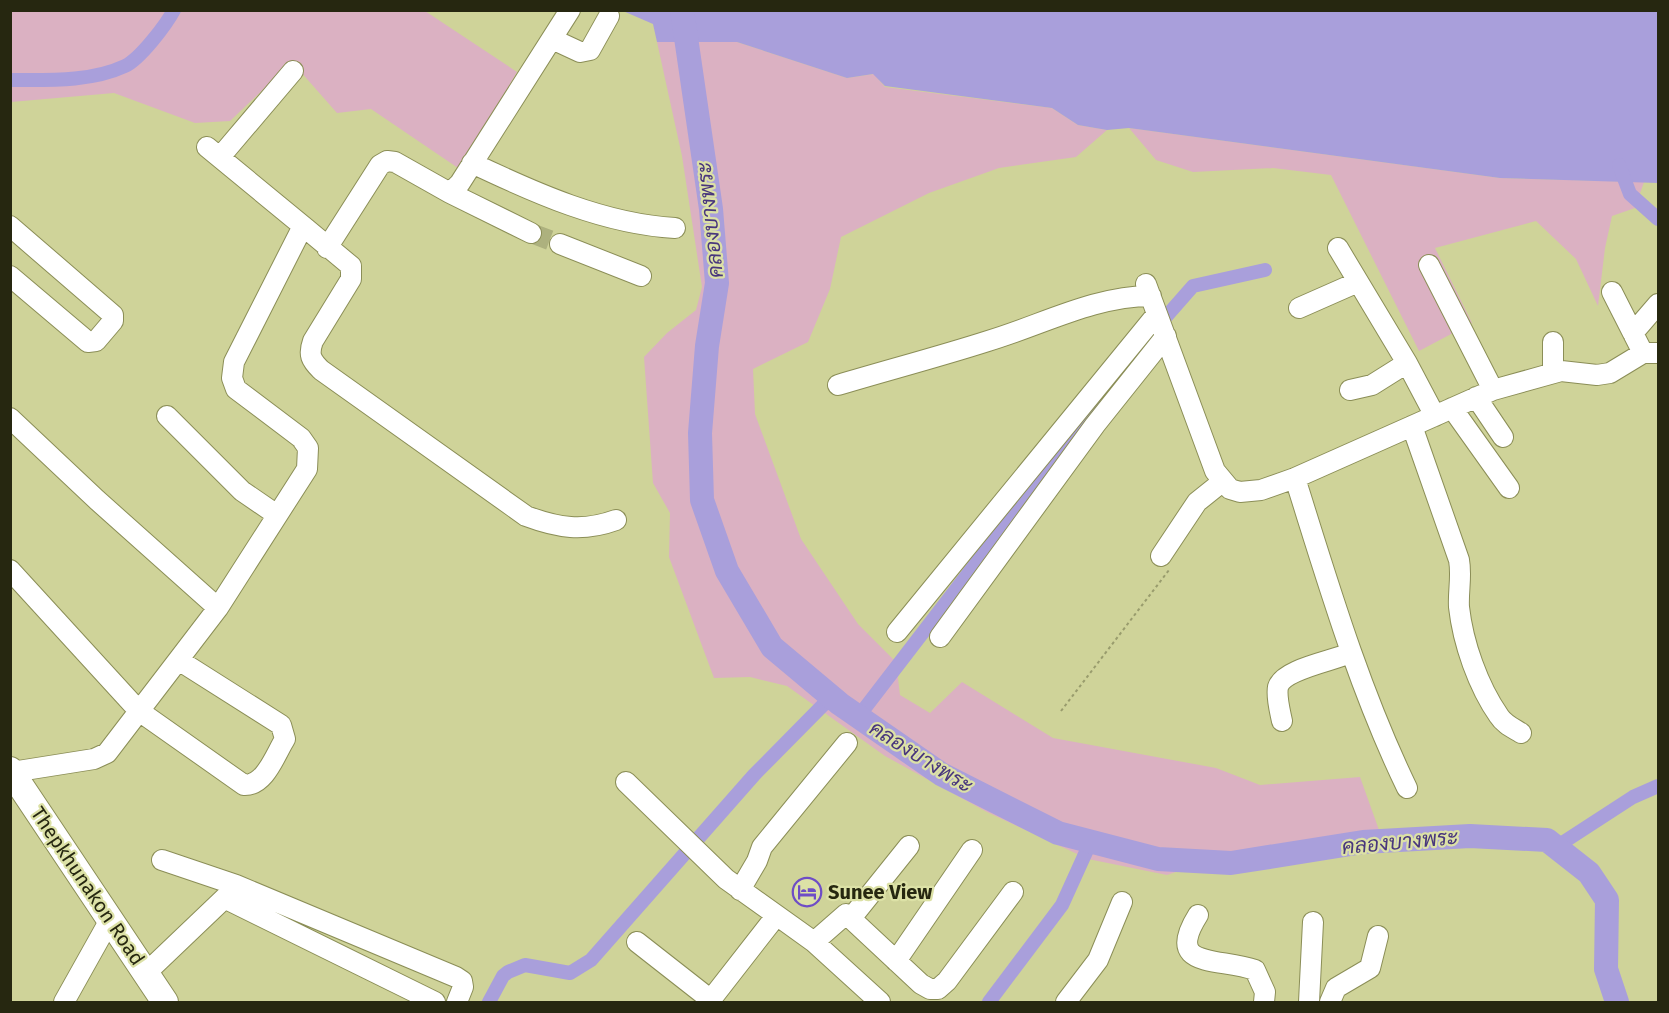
<svg xmlns="http://www.w3.org/2000/svg" width="1669" height="1013" font-family="'Fira Sans',Sarabun,sans-serif">
  <rect width="100%" height="100%" fill="#cfd399"/>
  <path fill="#dbb1c2" d="M11 11H425L517 72 461 170 371 109 337 113 292 62 230 121 195 123 114 93 11 102Z
    M657 42H737L847 78 874 74 885 87 1052 108 1078 125 1107 130 1076 157 999 168 929 193 841 237 830 289 808 342 753 369 755 414 801 539 858 624 896 662 900 695 930 713 962 682 1053 738 1216 768 1260 785 1360 777 1379 830 1223 856 1167 875 1088 859 987 812 885 756 787 686 750 677 714 678 669 557 670 513 653 483 644 357 667 333 696 310 702 287 682 156Z
    M1129 128 1500 178 1644 182 1635 208 1612 216 1605 248 1598 306 1576 259 1536 221 1435 248 1472 323 1419 351 1331 175 1273 168 1193 172 1156 160Z"/>
  <path fill="#a99fdb" d="M623 11H1658V183L1500 178 1129 128 1107 130 1078 125 1052 108 885 86 873 74 847 78 737 42H657L653 24Z"/>
  <g fill="none" stroke-linecap="round" stroke-linejoin="round">
    <path stroke="#a99fdb" stroke-width="14" d="M10 80C48 80 91 82 125 66 140 59 166 25 174 10
      M1619 165 1630 194 1658 219
      M1157 327 1193 286 1265 270
      M858 717 1140 350
      M1556 847 1633 797 1658 786
      M489 1002 503 976 508 972 525 965 570 973 591 960 754 775 831 697
      M989 1002 1062 905 1091 841"/>
    <path stroke="#a99fdb" stroke-width="24" d="M682 10 711 209 717 283 707 346 700 433 702 500 727 571 772 647 840 704 941 774 1058 833 1158 859 1231 863 1363 842 1470 836 1547 840 1589 873 1607 900 1606 969 1617 1002"/>
    <path stroke="#adb17e" stroke-width="20" stroke-dasharray="20 10" stroke-linecap="butt" d="M531 233 560 244"/>
    <g stroke="#8b8e57" stroke-width="22">
      <path id="minor" d="M552 39 580 52 590 50 609 16
        M220 157 293 71
        M472 163C535 193 604 224 675 228
        M450 193 531 233
        M10 226 113 315V321L96 341 88 342 10 276
        M303 226 351 266V279L313 341C308 355 311 360 321 370L526 516C558 528 583 532 616 520
        M560 244 641 276
        M327 248 380 165 387 161 395 162 450 193 460 183 570 10
        M1338 248 1407 363 1435 416
        M1429 265 1493 390
        M1146 284 1215 471 1230 489 1240 492 1261 490 1295 478 1493 390 1561 371 1597 375 1610 373 1643 353H1658
        M1612 292 1643 353
        M1299 308 1358 282
        M1633 333 1658 304
        M1553 342V373
        M838 385C888 370 938 357 988 341 1042 325 1094 296 1151 296
        M1350 390 1372 385 1407 363
        M1476 397 1503 437
        M1452 408 1509 488
        M167 416 242 491 277 515
        M10 418 97 500 218 608
        M1412 426 1459 560C1462 576 1458 591 1459 607 1463 643 1478 686 1499 716 1504 724 1513 728 1521 733
        M1295 478C1328 583 1359 689 1407 788
        M1161 556 1197 502 1222 482
        M10 570 139 711 244 785C265 786 275 755 285 739L281 725 180 661
        M897 632 1157 314
        M940 637 1095 425 1166 336
        M1282 721C1280 711 1276 697 1278 687 1283 669 1333 661 1350 653
        M12 772 94 759 107 753 218 608 307 469 308 448 301 438 236 389 232 378 234 362 303 226 207 147
        M626 782 726 879 814 942 880 1002
        M162 860 236 885 456 977 462 981 463 987 457 1002
        M740 890 757 861 762 847 847 743
        M226 899 435 1002
        M1198 915C1164 969 1217 957 1255 970L1265 992 1264 1002
        M852 917 909 846
        M637 942 711 1000
        M814 942 846 914 921 984 930 989H938L947 981 1013 892
        M896 961 972 850
        M146 973 233 890
        M64 1002 111 918
        M709 1002 776 916
        M1066 1002 1098 960 1122 902
        M1309 1002 1313 922
        M1330 1002 1336 988 1370 968 1378 936"/>
    </g>
    <g stroke="#8b8e57" stroke-width="28">
      <path id="major" d="M10 770 165 1002"/>
    </g>
    <path stroke="#999c6d" stroke-width="2" stroke-dasharray="3 3" stroke-linecap="butt" d="M1061 711 1169 570"/>
    <use href="#minor" stroke="#fff" stroke-width="20"/>
    <use href="#major" stroke="#fff" stroke-width="26"/>
  </g>
  <defs>
    <g id="hotel-ring" transform="scale(1.5)"><circle r="9.5" fill="#dce1a6" stroke="#6e4dc6" stroke-width="1.5"/><path d="M-6-4.5h1.5V1H6V5H4.5V3h-9V5H-6ZM-4 0a1.8 1.8 0 1 1 3.6 0ZM.5 0V-2.5h3Q6-2.5 6 0Z" fill="#6e4dc6"/></g>
  </defs>
  <g fill-rule="evenodd">
    <use href="#hotel-ring" x="807" y="892"/>
  </g>
  <g text-anchor="middle" stroke-width="4.5" stroke-linejoin="round" paint-order="stroke">
    <g font-size="20" fill="#262710" stroke="#dce1a6">
      <text transform="translate(88 886) rotate(56)" y="7">Thepkhunakon Road</text>
    </g>
    <g font-size="20" font-weight="bold" fill="#262710" stroke="#dce1a6" text-anchor="start">
      <text x="828" y="899">Sunee View</text>
    </g>
    <g font-size="21" font-style="italic" fill="#48367d" stroke="#dce1a6">
      <text transform="translate(710 220) rotate(-96)" y="7">คลองบางพระ</text>
      <text transform="translate(921 757) rotate(32)" y="7">คลองบางพระ</text>
      <text transform="translate(1400 842) rotate(-5)" y="7">คลองบางพระ</text>
    </g>
  </g>
  <rect width="1669" height="1013" fill="none" stroke="#262710" stroke-width="24"/>
</svg>
